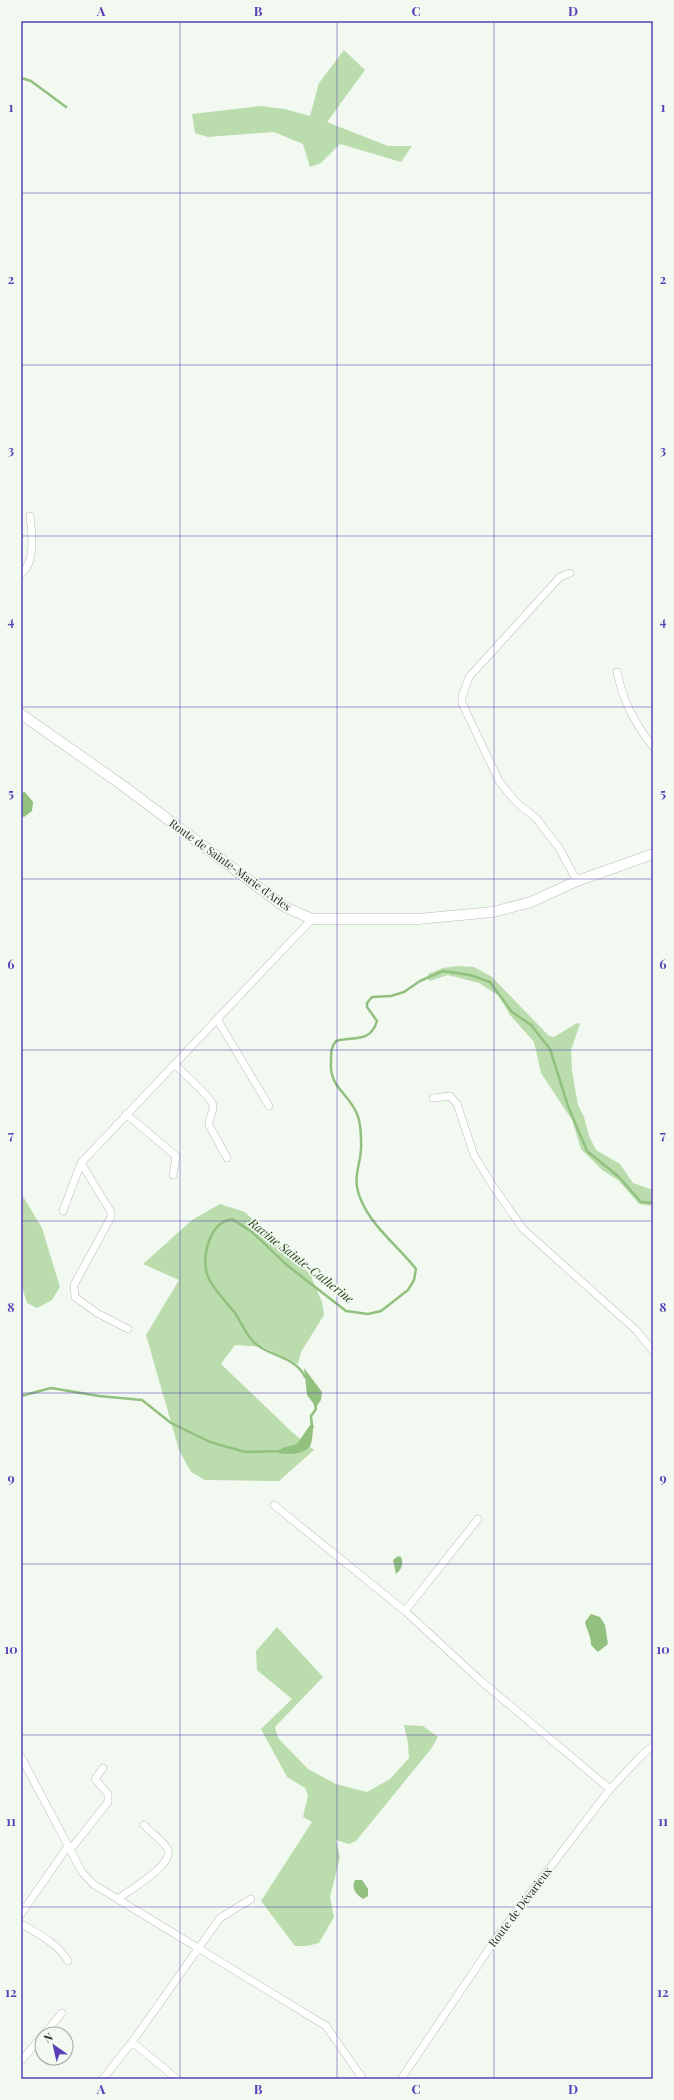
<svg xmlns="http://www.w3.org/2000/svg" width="674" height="2100" font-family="'Playfair Display',serif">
  <rect width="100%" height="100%" fill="#f2f9f0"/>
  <path fill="#bbddad" d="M344 50 365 70 327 122 388 146H412L401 162 340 144 321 163 310 167 303 144 274 132 208 137 195 133 192 114 261 106 285 109 310 116 319 83Z
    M457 966 474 967 492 977 549 1036 554 1037 577 1023 580 1024 571 1050 572 1071 578 1105 584 1117 589 1136 596 1150 620 1164 633 1183 653 1190V1206L639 1204 618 1180 602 1170 581 1149 572 1120 541 1073 534 1042 510 1015 499 996 479 983 448 975 429 981 428 974 443 968Z
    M21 1193 42 1228 60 1287 52 1300 37 1308 27 1303 21 1284Z
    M220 1204 245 1212 310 1274 322 1302 324 1315 301 1352 298 1364 263 1347 235 1345 221 1364 292 1432 314 1450 279 1481 205 1480 191 1472 179 1450 146 1335 179 1280 143 1264 192 1220Z
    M277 1627 323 1677 275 1727 278 1738 308 1769 336 1784 367 1792 390 1779 409 1758 408 1743 404 1725 423 1726 438 1737 431 1749 356 1841 349 1844 336 1840 340 1857 330 1897 334 1917 319 1943 307 1946H295L261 1901 312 1822 303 1817 308 1795 305 1788 287 1777 261 1729 292 1699 257 1670 256 1651Z"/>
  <path fill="#92c07f" d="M25 792 33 802 32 811 24 817 21 816V793Z
    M304 1368 322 1392 321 1400 316 1407 307 1395Z
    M310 1425H314C312 1431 313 1438 311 1444 306 1455 288 1455 278 1453L282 1448 297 1444Z
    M398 1556 401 1557C404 1564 401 1570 396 1574L393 1560Z
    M591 1614 600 1617 605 1625 608 1644 598 1652 591 1645C591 1636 587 1631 585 1622Z
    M355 1880H362L368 1889V1896L363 1899C356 1894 351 1889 355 1880Z"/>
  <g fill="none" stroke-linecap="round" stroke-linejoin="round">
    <path stroke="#92c07f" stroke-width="2.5" d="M21 78 31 81 66 107
      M305 1377C297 1359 276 1357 260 1347 248 1340 243 1325 235 1313 215 1288 197 1277 209 1241 213 1230 220 1221 232 1219L252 1232 288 1266 346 1311 368 1314 381 1311 408 1290 414 1280 416 1269C399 1247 372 1227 361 1200 350 1175 363 1164 361 1141 361 1133 360 1121 357 1114 348 1092 329 1088 331 1061 331 1053 331 1047 336 1041 353 1036 370 1044 377 1021L367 1007V1003L372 997 391 996 404 992 420 981 443 971 470 975 490 982 512 1012 531 1025 550 1049 568 1106 587 1151 619 1177 641 1202 653 1203
      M21 1396 51 1388 99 1396 142 1400 171 1423 210 1442 245 1452 282 1451
      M312 1427 311 1416 316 1409 315 1404"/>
    <g stroke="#b8beb5" stroke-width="8">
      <path id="street" d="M570 573 560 577 469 677 462 697V703L499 781 516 802 536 818 559 848 577 881
        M21 574C36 562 32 533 30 516
        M617 672C623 702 635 723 653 747
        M217 1019 269 1106
        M174 1064C181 1071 211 1097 213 1105 214 1112 208 1118 209 1125L227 1158
        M433 1098 450 1096 457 1104 474 1155 493 1186 523 1229 636 1330 653 1351
        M126 1114 176 1156 173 1175
        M81 1163 111 1212V1217L74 1285 75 1297 97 1313 128 1329
        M63 1211 81 1163 312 919
        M274 1505 405 1611 481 1681 610 1789
        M405 1611 478 1519
        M21 1757 82 1872 93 1884 326 2026 363 2079
        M70 1850 108 1802V1794L95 1779 103 1768
        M119 1898C130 1890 173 1865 168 1850 164 1841 150 1832 144 1825
        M21 1914 68 1846
        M21 1924C39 1934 57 1943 68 1961
        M44 2034 62 2013
        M132 2042 177 2079
        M21 2061 42 2036
        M103 2079 132 2042 220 1918 251 1899
        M401 2079 497 1937 529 1895 610 1789 643 1754 653 1746"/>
    </g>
    <g stroke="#b8beb5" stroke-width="11">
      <path id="secondary" d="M21 714 122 785 285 907 312 919H418L493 912 531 902 577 881 653 854"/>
    </g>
    <use href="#street" stroke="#fff" stroke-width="7"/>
    <use href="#secondary" stroke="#fff" stroke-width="10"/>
  </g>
  <path fill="none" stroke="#5940b8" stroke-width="1" stroke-opacity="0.55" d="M180 21V2079M337 21V2079M494 21V2079M21 193H653M21 365H653M21 536H653M21 707H653M21 879H653M21 1050H653M21 1221H653M21 1393H653M21 1564H653M21 1735H653M21 1907H653"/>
  <g text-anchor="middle" stroke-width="3.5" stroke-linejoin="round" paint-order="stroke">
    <g font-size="11" fill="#292b28" stroke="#f2f9f0">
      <text transform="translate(230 865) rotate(36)" y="4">Route de Sainte-Marie d'Arles</text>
      <text transform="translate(520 1907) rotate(-53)" y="4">Route de Dévarieux</text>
    </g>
    <g font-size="12" font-style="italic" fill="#234114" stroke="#f2f9f0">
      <text transform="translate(301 1261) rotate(38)" y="4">Ravine Sainte-Catherine</text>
    </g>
  </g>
  <rect width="674" height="2100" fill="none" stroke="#f2f9f0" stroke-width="44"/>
  <g transform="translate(54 2046) rotate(326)"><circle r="19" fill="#f2f9f0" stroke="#a2a7a0"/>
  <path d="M0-3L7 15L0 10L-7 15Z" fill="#5940b8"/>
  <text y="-6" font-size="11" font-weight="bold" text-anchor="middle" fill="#292b28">N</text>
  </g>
  <rect x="22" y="22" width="630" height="2056" fill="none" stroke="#5940b8" stroke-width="1.5"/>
  <g font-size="13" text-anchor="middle" font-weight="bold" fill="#5940b8">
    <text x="101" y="16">A</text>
    <text x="258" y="16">B</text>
    <text x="416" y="16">C</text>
    <text x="573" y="16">D</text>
    <text x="11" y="112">1</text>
    <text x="663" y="112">1</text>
    <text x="11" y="284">2</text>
    <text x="663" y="284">2</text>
    <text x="11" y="455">3</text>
    <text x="663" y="455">3</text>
    <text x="11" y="626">4</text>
    <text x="663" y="626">4</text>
    <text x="11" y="798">5</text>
    <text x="663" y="798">5</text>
    <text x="11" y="969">6</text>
    <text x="663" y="969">6</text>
    <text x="11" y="1140">7</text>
    <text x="663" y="1140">7</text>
    <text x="11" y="1312">8</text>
    <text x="663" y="1312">8</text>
    <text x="11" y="1483">9</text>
    <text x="663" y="1483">9</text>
    <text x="11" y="1654">10</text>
    <text x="663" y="1654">10</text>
    <text x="11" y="1826">11</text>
    <text x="663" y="1826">11</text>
    <text x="11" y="1997">12</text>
    <text x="663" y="1997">12</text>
    <text x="101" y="2094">A</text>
    <text x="258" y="2094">B</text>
    <text x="416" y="2094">C</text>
    <text x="573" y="2094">D</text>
  </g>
</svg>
